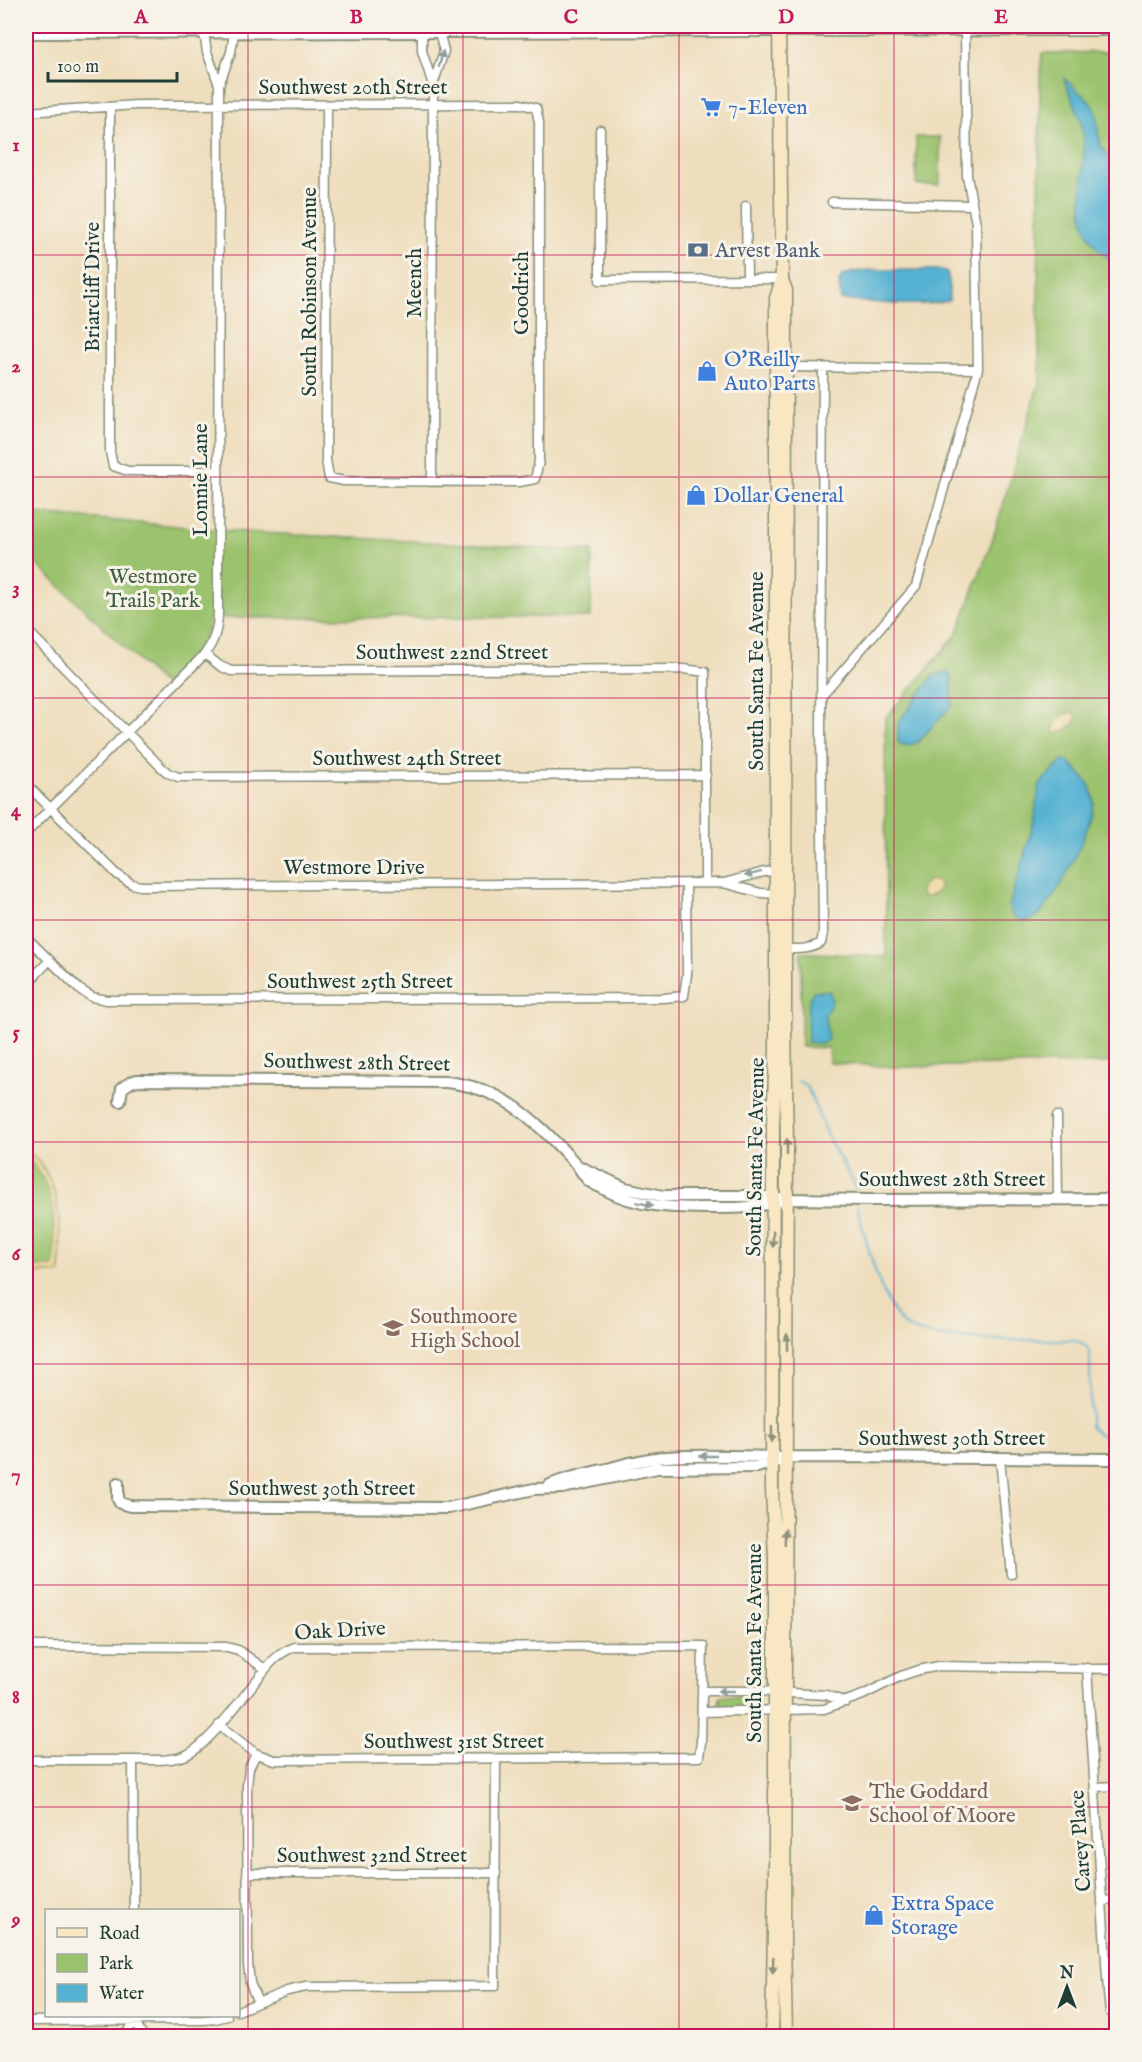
<svg xmlns="http://www.w3.org/2000/svg" width="1142" height="2062" font-family="'IM FELL English',serif">
  <rect width="100%" height="100%" fill="#f7f3e8"/>
  <filter id="ink" filterUnits="userSpaceOnUse"><feTurbulence type="fractalNoise" baseFrequency=".0167" numOctaves="2"/><feDisplacementMap in="SourceGraphic" scale="12" xChannelSelector="R" yChannelSelector="G"/><feConvolveMatrix kernelMatrix="1 2 1 2 8 2 1 2 1" color-interpolation-filters="sRGB"/></filter>
  <filter id="wash" filterUnits="userSpaceOnUse"><feTurbulence type="fractalNoise" baseFrequency=".008" numOctaves="4" result="noise"/><feDisplacementMap in="SourceGraphic" scale="24" xChannelSelector="R" yChannelSelector="G"/><feGaussianBlur stdDeviation="1.35" result="paint"/><feColorMatrix in="noise" values="0 0 0 0 0 0 0 0 0 0 0 0 0 0 0 0 0 1.4 0 .05"/><feComposite in="paint" operator="in"/></filter>
  <g filter="url(#wash)">
    <rect width="100%" height="100%" fill="#efdebd"/>
    <path fill="#9bc26d" stroke="#5d8050" stroke-width="1.5" d="M1116 52V1063L896 1067 829 1063 828 1048 801 1047V952L886 957 885 719 957 634 994 535 1040 379 1038 319 1040 79 1042 53Z
      M916 137H940V185H916Z
      M26 513 245 532 592 551 591 617 210 618C206 651 186 663 164 685L26 554Z
      M26 1150C64 1178 60 1231 60 1273H26Z
      M723 1696H754L758 1700 757 1705 754 1709H724L719 1704 720 1698Z"/>
    <path fill="#eeda9e" stroke="#868c69" stroke-width="1.5" d="M1074 712 1077 716C1075 725 1064 733 1055 733 1051 721 1063 713 1074 712Z
      M933 880 939 884 938 892 928 897H923L920 892C921 885 926 881 933 880Z
      M26 1150C64 1178 60 1231 60 1273H26V1267H54C55 1229 57 1184 26 1157Z"/>
    <path fill="#55b2d3" stroke="#3a7884" stroke-width="1.5" d="M1064 79 1070 83 1078 92 1084 95 1094 108 1097 114V126L1101 146 1116 167V263C1063 233 1089 180 1083 131 1081 113 1070 96 1064 79Z
      M869 270H942L947 272 949 281V301C913 308 876 302 841 300L839 282 842 276 853 272Z
      M947 672 952 678V705L918 742 906 746 898 742V723L934 675Z
      M1064 760 1068 761C1079 773 1094 784 1094 802 1093 825 1051 916 1029 921 1022 922 1017 918 1012 915L1009 907 1034 822 1039 786 1044 779Z
      M813 991H830L832 1001 825 1015 828 1039 822 1044 808 1042C808 1025 805 1006 813 991Z"/>
    <g fill="none" stroke-linecap="round" stroke-linejoin="round">
      <path stroke="#55b2d3" stroke-width="2" d="M798 1081 807 1086 827 1136 857 1189
        M857 1206C865 1236 881 1306 904 1325 928 1345 1038 1339 1073 1340 1081 1342 1086 1344 1090 1353V1426C1097 1436 1105 1436 1116 1436
        M214 2032 215 2036"/>
    </g>
  </g>
  <g filter="url(#ink)">
    <g fill="none" stroke-linecap="round" stroke-linejoin="round">
      <g stroke="#878e78" stroke-width="11">
        <path id="minor" d="M422 32V51L433 85 432 482
          M204 33 207 52 219 85 231 52 234 33
          M433 85 444 51 439 32
          M110 108V452L113 466 128 471H218
          M26 112 137 105 521 104 536 108 539 122V461L535 479 519 482 344 481 329 478 326 460 327 105
          M600 130V280L782 279
          M832 202 972 205
          M746 206 747 279
          M786 367 978 369
          M26 629 160 766 168 773 178 777 706 775
          M205 654 220 666 231 671 684 669 705 672V883
          M822 695 916 586 978 369 976 224 967 176 965 31
          M26 784 118 875 132 884 140 886 723 883 761 893 781 894
          M26 833 205 654C214 642 218 629 218 613L219 85
          M724 883 764 872 781 870
          M26 937 79 989 92 997 107 1000 664 998 684 996 687 974 686 884
          M785 949C798 949 810 950 821 943L823 934 821 728 823 369
          M26 985 49 961
          M1057 1116 1058 1199
          M1000 1458 1011 1574
          M26 1646 227 1647 238 1650 265 1669
          M1087 1668 1108 1993 1110 2012H1116
          M702 1691H757L826 1695 846 1702
          M702 1712 824 1709 863 1695 901 1676 919 1670 939 1666 1116 1669
          M256 1754 249 1768 247 1786 248 1964 250 1983 258 2003
          M26 1760H156C166 1760 175 1759 184 1756 208 1747 243 1696 260 1676 270 1663 279 1652 295 1647L703 1646 701 1742 699 1757 274 1760 255 1753 219 1725
          M133 1760 134 1910
          M1095 1787 1116 1786
          M247 1873H496
          M1102 1901 1116 1900
          M238 2011 287 1991 306 1987 495 1986 496 1759
          M26 2021 204 2020 215 2019 227 2016
          M125 2036 134 2020 143 2036"/>
      </g>
      <g stroke="#878e78" stroke-width="14">
        <path id="tertiary" d="M26 33 1116 30
          M120 1101 122 1088 131 1082 137 1080 446 1082C507 1088 537 1123 577 1165 581 1170 584 1176 588 1180 592 1184 599 1186 604 1189 639 1208 676 1208 715 1208 738 1208 755 1208 778 1201
          M580 1167 625 1188 663 1196H754L787 1199 870 1200 1116 1199
          M118 1483V1499L120 1503 130 1506 448 1508 534 1489 562 1488 657 1468 757 1467 787 1459
          M550 1485C568 1477 588 1473 607 1469 626 1464 646 1458 666 1457 720 1453 773 1459 827 1457L1116 1459"/>
      </g>
      <g stroke="#878e78" stroke-width="15">
        <path id="secondary" d="M782 280 786 290 785 1025 787 1146 784 1939 786 2036
          M772 2036 775 1879V1559L772 1489 773 1123 776 1051V298L782 279 779 26"/>
      </g>
      <use href="#minor" stroke="#fff" stroke-width="8"/>
      <use href="#tertiary" stroke="#fff" stroke-width="10"/>
      <use href="#secondary" stroke="#f9e7c3" stroke-width="12"/>
    </g>
    <defs><path id="oneway-solid" d="M-6-.8H1V-3.2L6.5 0L1 3.2V.8H-6Z" transform="scale(1.5)"/></defs>
    <g fill="#8f9e9a">
      <use href="#oneway-solid" transform="translate(441 59) rotate(-76)"/>
      <use href="#oneway-solid" transform="translate(753 874) rotate(166)"/>
      <use href="#oneway-solid" transform="translate(645 1204) rotate(12)"/>
      <use href="#oneway-solid" transform="translate(708 1456) rotate(180)"/>
      <use href="#oneway-solid" transform="translate(726 1691) rotate(180)"/>
    </g>
    <g fill="#8c927c">
      <use href="#oneway-solid" transform="translate(787 1147) rotate(-90)"/>
      <use href="#oneway-solid" transform="translate(773 1239) rotate(91)"/>
      <use href="#oneway-solid" transform="translate(787 1342) rotate(-90)"/>
      <use href="#oneway-solid" transform="translate(772 1434) rotate(89)"/>
      <use href="#oneway-solid" transform="translate(785 1537) rotate(-88)"/>
      <use href="#oneway-solid" transform="translate(773 1965) rotate(92)"/>
    </g>
  </g>
  <path fill="none" stroke="#c2185b" stroke-width="1.5" stroke-opacity="0.55" d="M248 26V2036M463 26V2036M679 26V2036M894 26V2036M26 255H1116M26 477H1116M26 698H1116M26 920H1116M26 1142H1116M26 1364H1116M26 1585H1116M26 1807H1116"/>
  <defs>
    <g id="supermarket-bare" transform="scale(1.62)"><path d="M-6-5.5h2.5l.6 2H6L4.5 2H-2.5L-4.4-4H-6ZM-1.5 3.2a1.3 1.3 0 1 0 .1 0ZM3 3.2a1.3 1.3 0 1 0 .1 0Z" fill="#3f7fe0" stroke="#f7f3e8" stroke-width="2.5" paint-order="stroke"/></g>
    <g id="bank-bare" transform="scale(1.62)"><path d="M-6-4H6V4H-6ZM0-2.3a2.3 2.3 0 1 0 0 4.6a2.3 2.3 0 1 0 0-4.6Z" fill="#5c6f8a" stroke="#f7f3e8" stroke-width="2.5" paint-order="stroke"/></g>
    <g id="shop-bare" transform="scale(1.62)"><path d="M-5-2.5h2.3a2.7 3.5 0 0 1 5.4 0H5L5.5 6h-11ZM-1.5-2.5h3a1.5 2.3 0 0 0-3 0Z" fill="#3f7fe0" stroke="#f7f3e8" stroke-width="2.5" paint-order="stroke"/></g>
    <g id="school-bare" transform="scale(1.62)"><path d="M0-5L7-2L0 1L-7-2ZM-4 1L0 2.5L4 1V4Q0 6-4 4Z" fill="#8d6e63" stroke="#f7f3e8" stroke-width="2.5" paint-order="stroke"/></g>
  </defs>
  <g fill-rule="evenodd">
    <use href="#supermarket-bare" x="711" y="107"/>
    <use href="#bank-bare" x="698" y="250"/>
    <use href="#shop-bare" x="707" y="371"/>
    <use href="#shop-bare" x="696" y="495"/>
    <use href="#school-bare" x="393" y="1328"/>
    <use href="#school-bare" x="852" y="1803"/>
    <use href="#shop-bare" x="874" y="1915"/>
  </g>
  <g text-anchor="middle" stroke-width="6" stroke-linejoin="round" paint-order="stroke">
    <g font-size="21" fill="#1f3d34" stroke="#f7f3e8">
      <text x="353" y="94">Southwest 20th Street</text>
      <text transform="translate(414 283) rotate(-90)" y="7">Meench</text>
      <text transform="translate(92 287) rotate(-90)" y="7">Briarcliff Drive</text>
      <text transform="translate(309 292) rotate(-90)" y="7">South Robinson Avenue</text>
      <text transform="translate(521 293) rotate(-90)" y="7">Goodrich</text>
      <text transform="translate(200 480) rotate(-90)" y="7">Lonnie Lane</text>
      <text x="452" y="659">Southwest 22nd Street</text>
      <text transform="translate(756 671) rotate(-90)" y="7">South Santa Fe Avenue</text>
      <text x="407" y="765">Southwest 24th Street</text>
      <text x="354" y="874">Westmore Drive</text>
      <text x="360" y="988">Southwest 25th Street</text>
      <text transform="translate(357 1062) rotate(1)" y="7">Southwest 28th Street</text>
      <text transform="translate(755 1157) rotate(-89)" y="7">South Santa Fe Avenue</text>
      <text x="952" y="1186">Southwest 28th Street</text>
      <text x="952" y="1445">Southwest 30th Street</text>
      <text x="322" y="1495">Southwest 30th Street</text>
      <text transform="translate(340 1630) rotate(-3)" y="7">Oak Drive</text>
      <text transform="translate(754 1643) rotate(-90)" y="7">South Santa Fe Avenue</text>
      <text x="454" y="1748">Southwest 31st Street</text>
      <text transform="translate(1080 1841) rotate(-94)" y="7">Carey Place</text>
      <text x="372" y="1862">Southwest 32nd Street</text>
    </g>
    <g font-size="21" fill="#366cbe" stroke="#f7f3e8" text-anchor="start">
      <text x="728" y="114">7-Eleven</text>
      <text x="724" y="366">O'Reilly<tspan x="724" dy="24">Auto Parts</tspan></text>
      <text x="713" y="502">Dollar General</text>
      <text x="891" y="1910">Extra Space<tspan x="891" dy="24">Storage</tspan></text>
    </g>
    <g font-size="21" fill="#4e5e75" stroke="#f7f3e8" text-anchor="start">
      <text x="715" y="257">Arvest Bank</text>
    </g>
    <g font-size="21" fill="#3e5e42" stroke="#f7f3e8">
      <text x="153" y="583">Westmore<tspan x="153" dy="24">Trails Park</tspan></text>
    </g>
    <g font-size="21" fill="#785e54" stroke="#f7f3e8" text-anchor="start">
      <text x="410" y="1323">Southmoore<tspan x="410" dy="24">High School</tspan></text>
      <text x="869" y="1798">The Goddard<tspan x="869" dy="24">School of Moore</tspan></text>
    </g>
  </g>
  <rect width="1142" height="2062" fill="none" stroke="#f7f3e8" stroke-width="66"/>
  <rect x="45" y="1909" width="195" height="108" fill="#f7f3e8" stroke="#a1aaa0" stroke-width="1.5"/>
  <rect x="57" y="1928" width="30" height="9" fill="#f9e7c3" stroke="#a1aaa0" stroke-width="1.5"/>
  <text x="99" y="1939" font-size="18" fill="#1f3d34">Road</text>
  <rect x="57" y="1954" width="30" height="18" fill="#9bc26d" stroke="#a1aaa0" stroke-width="1.5"/>
  <text x="99" y="1969" font-size="18" fill="#1f3d34">Park</text>
  <rect x="57" y="1984" width="30" height="18" fill="#55b2d3" stroke="#a1aaa0" stroke-width="1.5"/>
  <text x="99" y="1999" font-size="18" fill="#1f3d34">Water</text>
  <g transform="translate(1067 1987)" stroke="#f7f3e8" stroke-width="4.5" paint-order="stroke">
  <path d="M0-4.5L10 22L0 15L-10 22Z" fill="#1f3d34"/>
  <text y="-9" font-size="16" font-weight="bold" text-anchor="middle" fill="#1f3d34">N</text>
  </g>
  <path d="M48 72v9h129v-9" fill="none" stroke="#1f3d34" stroke-width="3"/>
  <text x="57" y="72" font-size="18" fill="#1f3d34" stroke="#f7f3e8" stroke-width="4.5" paint-order="stroke">100 m</text>
  <rect x="33" y="33" width="1076" height="1996" fill="none" stroke="#c2185b" stroke-width="2"/>
  <g font-size="20" text-anchor="middle" font-weight="bold" fill="#c2185b">
    <text x="141" y="23">A</text>
    <text x="356" y="23">B</text>
    <text x="571" y="23">C</text>
    <text x="786" y="23">D</text>
    <text x="1001" y="23">E</text>
    <text x="16" y="151">1</text>
    <text x="16" y="372">2</text>
    <text x="16" y="594">3</text>
    <text x="16" y="816">4</text>
    <text x="16" y="1038">5</text>
    <text x="16" y="1260">6</text>
    <text x="16" y="1481">7</text>
    <text x="16" y="1703">8</text>
    <text x="16" y="1925">9</text>
  </g>
</svg>
